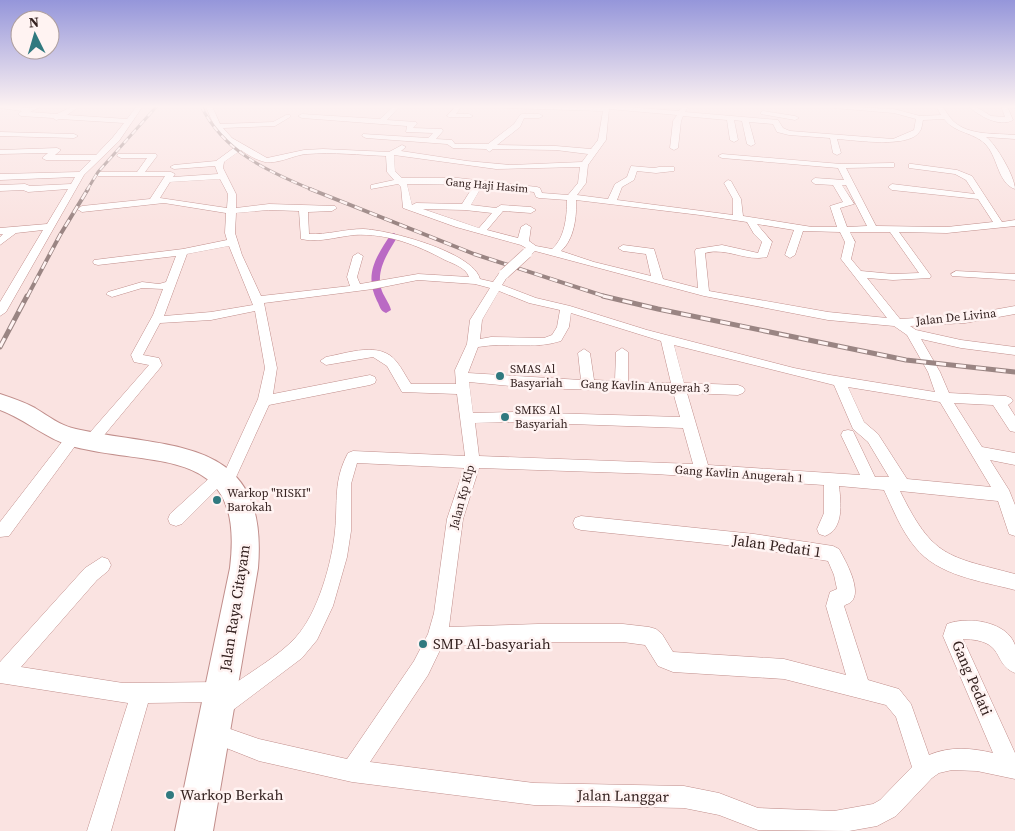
<svg xmlns="http://www.w3.org/2000/svg" width="1015" height="831" font-family="'Source Serif 4',serif">
  <rect width="100%" height="100%" fill="#fae3e1"/>
  <g fill="none" stroke-linecap="round" stroke-linejoin="round">
    <path fill="#ba6ac4" fill-rule="evenodd" d="M394 233 398 236C389 251 376 269 381 288 383 296 389 302 391 310L386 313C380 311 380 306 377 301 364 274 376 257 391 234Z"/>
    <g stroke="#c18e8b" stroke-width="1">
      <path id="minor" d="M0 106 29 108 42 106 30 112 57 114 73 106H80L67 115 127 119 137 106H143L119 141 84 175 6 312 0 316V302L43 230 16 233 0 245V237L3 234H0V228L47 224 68 189 28 192 23 190 0 191V185L25 184 30 186 71 184 75 177 0 180V174L79 172 91 160H46L42 158 48 153 0 154V150L57 148 61 150 55 155H96L113 137 124 123 60 119 56 120 53 118 21 116 18 114 22 111 0 108Z
        M206 106H212L220 124 273 122 286 115H290V117L275 126 223 128 232 138 267 158 304 150 323 149 389 152 402 145 406 147 401 151 467 161 511 165 582 162 588 154 556 150 493 149 489 152 486 149 453 148 447 144 366 138 362 136 363 134 428 138 433 133 406 132 407 126 302 118 298 116 302 114 380 119 394 106H400L387 120 416 122 417 124 413 128 442 129 443 131 436 139 452 140 455 144H488L514 124 520 115 522 114H539L543 116 539 118H524L520 127 497 145 556 146 591 149 598 140 603 111 504 108 501 106H613L679 111 682 106H688L685 112 778 120 783 128 790 131 893 139 914 130 916 119 894 113 834 108 831 106 894 109 920 116 941 115 936 106H942C946 111 949 117 953 121 969 136 995 133 1015 135V139L986 137C996 144 1015 177 1015 189 998 183 998 159 987 146 976 132 955 134 944 119L923 120C922 123 922 129 920 131 910 149 855 140 837 139L841 153 837 155 833 153 830 138 789 135 777 132 773 124 749 122 755 144 751 146 747 144 742 121 734 120 738 140 734 142 730 140 727 120 683 116 681 121 678 148 674 150 670 148 673 121 677 115 609 109 606 140 588 165 586 183 577 195 608 199 615 184 627 177 631 166 654 168 659 167H674V171L656 173 637 171 634 180 622 187 617 200 733 215V199L724 183 728 180 731 181 741 199 743 216 812 227H837L830 206 843 202 833 185 815 184 811 181 815 178 844 180 838 168 722 158 718 156 722 154 841 164 891 163H894V167L846 168 876 226 947 227 993 222 978 199 892 190 888 187 892 184 975 194 966 180 955 174 909 168V164H912L957 170 972 176 1002 222 1015 220V226L947 233 899 232 931 276 930 278 893 280 867 278 900 319 965 315 1015 306V314L965 323 910 326 916 330 961 340 1015 347V355L961 348 921 339 940 372 949 393 1006 396 1011 398 1013 401 1008 405 1015 416V432L1010 431 993 405 954 403 982 447 1015 453V465L990 460 1009 490 1015 505V536L1009 534 998 501 900 491C933 558 947 556 1015 574V590C981 581 938 576 915 547 901 530 893 509 884 490L839 486C841 503 844 529 825 536L819 534 817 529 824 513V485L655 474 479 468 463 519 449 627 538 624H623L649 627 656 629 662 634 673 652 784 659 846 675 826 606 830 592 837 589 834 575 828 561 754 548 581 530 575 528 573 523 575 518 581 516 754 534 833 546 839 549C845 560 863 591 851 602 849 604 846 604 844 606L868 680 899 689 911 704 929 755C950 746 972 748 993 753L943 636 947 624C967 616 1007 621 1015 645 1015 652 1015 665 1015 673 991 663 1007 640 963 639L1015 753V779L977 771 952 770 939 773 932 778 896 816 877 826 849 831 758 830 719 815 684 808 534 805 352 782 259 761 206 740 203 733 206 726 213 723 259 739 347 759 414 661 428 634 434 613 447 519 464 468 357 463 351 484V531L347 557 333 606 317 640 302 658 229 713 222 716 215 713 212 706 213 702 148 703 111 831H87L128 703 0 683V662L85 568 102 557 108 559 111 565 108 571 97 580 21 667 123 683 221 682 228 685 229 688C251 671 278 657 296 637 318 613 332 562 335 531 338 501 333 481 348 453L353 451 465 456 457 394 402 392 387 366 373 357 326 365 320 361 326 357C348 353 380 341 396 361 402 368 406 377 411 384H456L455 370 467 344 470 320 490 288 475 284 418 280 373 289 264 303 277 368 273 394 370 375 375 377 376 380 375 383 370 385 269 405 232 486 227 488 221 485 182 524 176 526 170 524 168 519 170 514 216 472 225 471 258 399 265 368 255 311 211 320 160 323 143 355 159 358 162 365 160 368 96 445 91 447 86 445 84 441 86 437 149 365 134 362 131 355 153 315 163 289 142 288 112 297 106 294 108 292 142 282 159 284 166 282 176 256 98 265 94 264 93 262 94 260 183 249 227 240 225 233 226 213 164 203 82 212 77 209 82 206 150 199 165 176H98V172H137L147 158H121L117 156 118 154H156L157 156 145 172H171L175 174 173 177 218 174 215 166 174 169 170 167 174 165 216 161 235 147C219 137 212 123 206 106ZM241 150C248 155 256 160 265 162 280 164 293 155 307 154 333 152 360 155 386 156L387 172 394 180 371 185V189L398 184 401 187 403 208 456 227 521 245 526 248 522 253 523 255H531L535 251 704 296 828 320 894 326 907 335 928 372 935 392 830 375 794 368 647 330 570 306 536 298 502 285 509 274 508 272H500L493 282 480 279C473 252 389 230 363 229 345 229 327 235 309 234L308 212 332 211 337 208 335 206 269 204 236 208V194L223 168 224 162ZM394 155 496 169 580 167 578 183 568 195 542 193 540 188 537 187 458 178H402L395 171ZM220 179 228 194 227 208 160 198 170 182ZM407 184 474 185 462 204 416 203 412 205ZM842 185H846L867 226 847 227 840 208 854 204ZM482 186 534 192 536 197 539 198 567 200C567 216 565 238 552 249L536 246 529 241 531 227 526 224 521 227 518 238 487 230 503 211 531 213 536 210 531 207 501 205 496 208 471 205ZM576 200 700 215 747 222 754 234 762 242 758 253 722 245 696 249 695 251 698 288 663 279 654 249 623 245 618 248 623 251 646 254 651 276 594 262 561 251C574 240 577 216 576 200ZM423 209 465 210 492 213 479 228ZM269 210 299 211 301 239C318 243 336 237 354 235 387 233 417 245 445 260 454 264 466 268 469 277L418 274 360 284 357 277 363 256 358 253 353 256 347 277 350 286 261 296 242 255 235 233 236 213ZM757 224 794 230 785 255 790 258 795 255 803 231 840 232 845 242 841 259 887 318 828 312 709 291 705 253C727 247 746 262 767 257L772 242ZM850 232H890L919 273 893 274 861 271 851 259 855 242ZM229 246 253 305 211 312 164 316 187 254ZM499 291 529 303 560 310 557 327 552 335 544 338 491 337 480 339 482 320ZM571 313 661 341 671 383 628 382V352L622 348 616 352 615 381 594 380 590 353 584 349 578 353 581 380 468 373 478 347C506 342 534 350 561 341L569 327ZM674 345 834 385 853 429 868 442 889 477H875L853 431 848 430 843 431 841 435 860 475 708 465 687 393 738 395 743 393 745 390 743 387 738 385 684 383ZM469 382 532 388 673 392 680 417 514 412 473 413ZM848 387 940 402 991 487 907 479 878 434 864 422ZM514 422 683 428 693 464 479 456 475 423ZM538 642H623L645 645 658 666 673 672 784 679 886 705 896 717 912 767 880 800 873 804 834 811 758 808 719 793 684 786 534 783 370 762 428 675 442 646Z
        M456 106H462L456 114H469L473 116 471 117H449L447 116Z
        M968 106H975L991 116 1005 117 1001 106H1007L1013 120C999 128 978 115 968 106Z
        M763 111 795 116 799 118 795 120 761 114V112Z
        M0 132 74 134 78 136 74 138 0 136Z
        M956 271 1015 274V280L952 276 951 274Z
        M73 433 78 434 80 438 78 442 9 536 0 537V522L68 434Z"/>
    </g>
    <g stroke="#c18e8b" stroke-width="2">
      <path id="primary" d="M0 394C12 398 24 402 35 408 48 416 61 426 76 429 170 450 269 434 258 568L213 831H175L230 568C245 445 160 468 75 447 47 440 27 420 0 410Z"/>
    </g>
    <use href="#minor" fill="#fff" fill-rule="evenodd"/>
    <use href="#primary" fill="#fff" fill-rule="evenodd"/>
    <g stroke="#9a8583" stroke-width="3">
      <path id="rail-far2" d="M201 106C224 152 267 171 313 190
        M87 190 98 172 157 106"/>
    </g>
    <g stroke="#9a8583" stroke-width="4">
      <path id="rail-far1" d="M310 189 474 254 607 297
        M27 297 60 235 88 189"/>
    </g>
    <g stroke="#9a8583" stroke-width="5">
      <path id="rail" d="M603 296 658 309 906 360 1015 372
        M0 347 27 296"/>
    </g>
    <use href="#rail-far2" stroke="#fff3f2" stroke-width="2" stroke-dasharray="6" stroke-linecap="butt"/>
    <use href="#rail-far1" stroke="#fff3f2" stroke-width="2.5" stroke-dasharray="8" stroke-linecap="butt"/>
    <use href="#rail" stroke="#fff3f2" stroke-width="3" stroke-dasharray="10" stroke-linecap="butt"/>
    <g stroke="#c18e8b" stroke-width="11" stroke-linecap="butt">
      <path id="minor-bridge" d="M504 274 527 253"/>
    </g>
    <use href="#minor-bridge" stroke="#fff" stroke-width="10"/>
  </g>
  <linearGradient id="sky" x2="0" y2="1"><stop stop-color="#9596da"/><stop offset="0.48" stop-color="#fdf2f2"/><stop offset="1" stop-color="#fdf2f2" stop-opacity="0"/></linearGradient>
  <rect width="1015" height="222" fill="url(#sky)"/>
  <g fill="#30797f" stroke="#fff3f2" stroke-width="2">
    <circle cx="500" cy="376" r="5"/>
    <circle cx="505" cy="417" r="5"/>
    <circle cx="217" cy="500" r="5"/>
    <circle cx="423" cy="644" r="5"/>
    <circle cx="170" cy="795" r="5"/>
  </g>
  <g text-anchor="middle" stroke-width="5" stroke-linejoin="round" paint-order="stroke">
    <g font-size="11" fill="#352220" stroke="#fff3f2">
      <text transform="translate(487 185) rotate(5)" y="4">Gang Haji Hasim</text>
    </g>
    <g font-size="12" fill="#352220" stroke="#fff3f2">
      <text transform="translate(956 317) rotate(-6)" y="4">Jalan De Livina</text>
      <text transform="translate(645 386) rotate(2)" y="4">Gang Kavlin Anugerah 3</text>
      <text transform="translate(739 474) rotate(4)" y="4">Gang Kavlin Anugerah 1</text>
      <text transform="translate(462 497) rotate(-75)" y="4">Jalan Kp Klp</text>
    </g>
    <g font-size="12" fill="#352220" stroke="#fff3f2" text-anchor="start">
      <text x="510" y="373">SMAS Al<tspan x="510" dy="14">Basyariah</tspan></text>
      <text x="515" y="414">SMKS Al<tspan x="515" dy="14">Basyariah</tspan></text>
      <text x="227" y="497">Warkop "RISKI"<tspan x="227" dy="14">Barokah</tspan></text>
    </g>
    <g font-size="15" fill="#352220" stroke="#fff3f2">
      <text transform="translate(777 546) rotate(8)" y="5">Jalan Pedati 1</text>
      <text transform="translate(235 608) rotate(-81)" y="5">Jalan Raya Citayam</text>
      <text transform="translate(972 678) rotate(67)" y="5">Gang Pedati</text>
      <text transform="translate(623 796) rotate(1)" y="5">Jalan Langgar</text>
    </g>
    <g font-size="15" fill="#352220" stroke="#fff3f2" text-anchor="start">
      <text x="433" y="649">SMP Al-basyariah</text>
      <text x="180" y="800">Warkop Berkah</text>
    </g>
  </g>
  <g transform="translate(35 35) rotate(355)"><circle r="24" fill="#fff3f2" stroke="#ae9f9e"/>
  <path d="M0-4L9 19L0 12L-9 19Z" fill="#30797f"/>
  <text y="-8" font-size="14" font-weight="bold" text-anchor="middle" fill="#352220">N</text>
  </g>
</svg>
